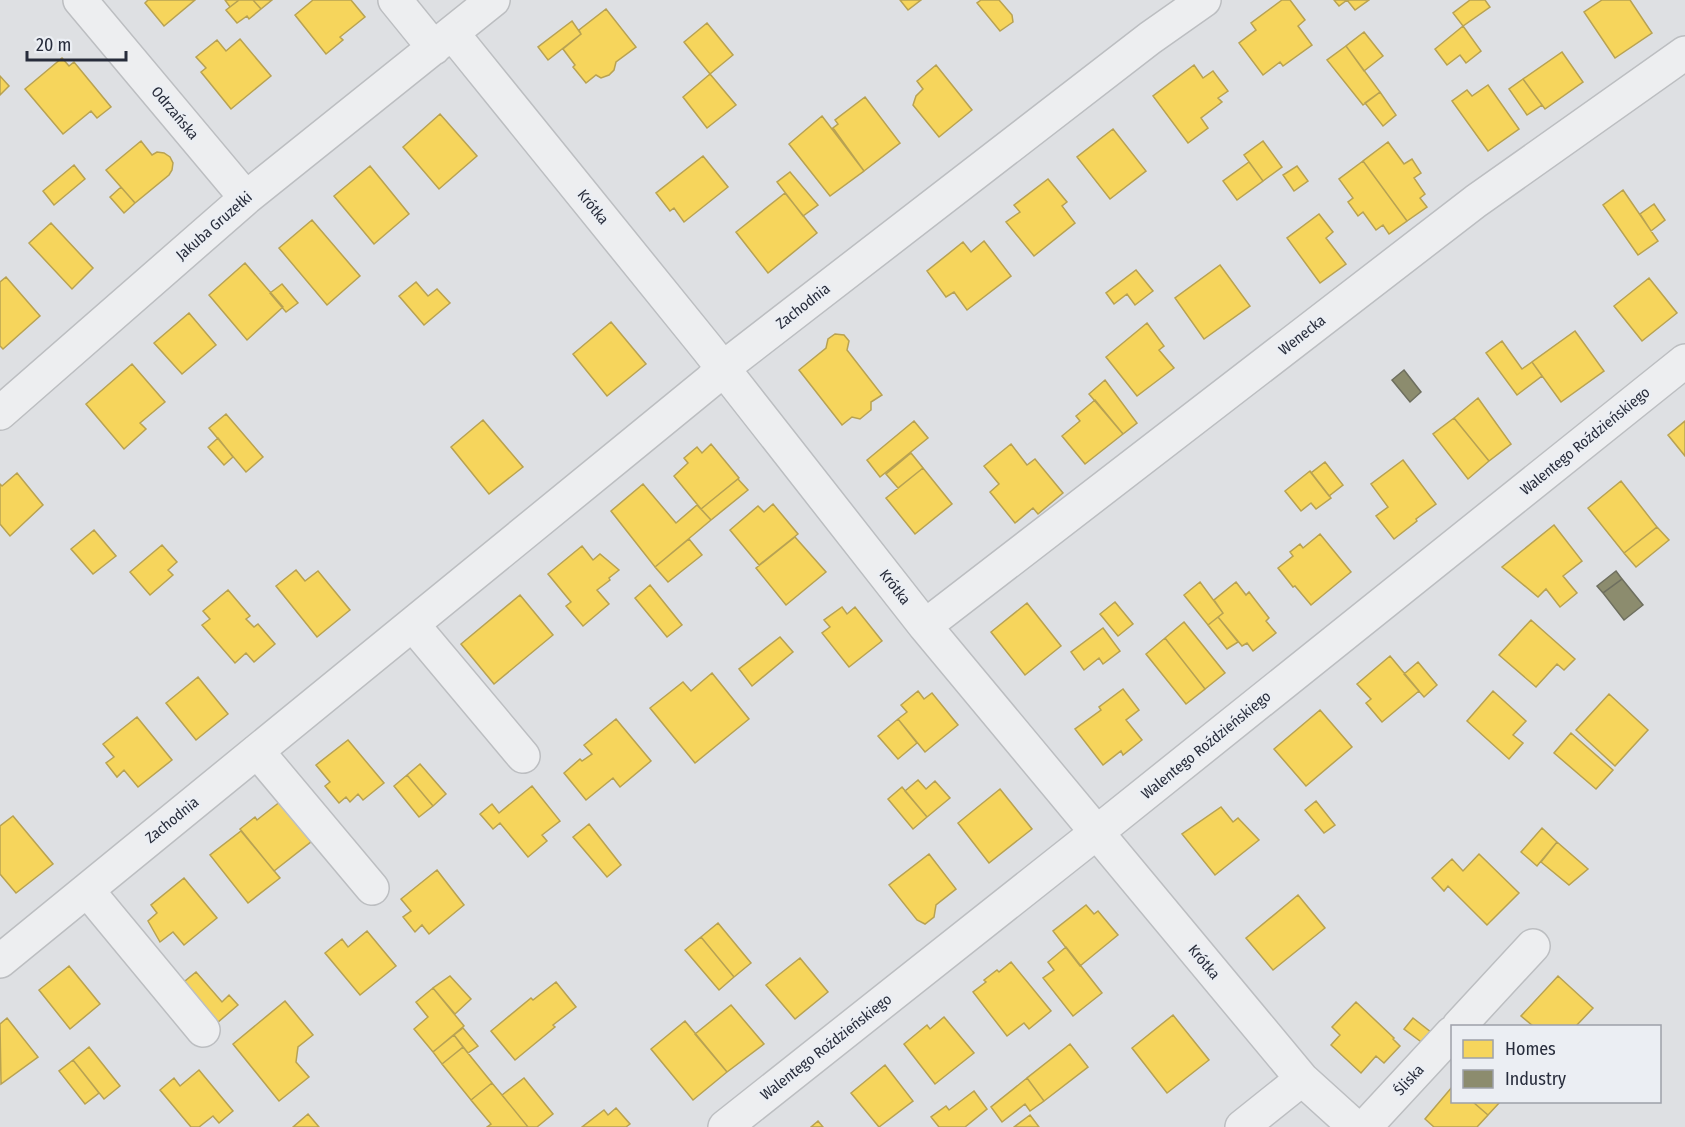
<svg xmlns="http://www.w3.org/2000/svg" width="1685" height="1127" font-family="'Fira Sans Condensed',sans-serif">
  <rect width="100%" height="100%" fill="#dee0e3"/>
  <path fill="#f6d55c" stroke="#b8a252" stroke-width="1.5" d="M148 0H195L164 26 145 3Z
    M225 0H239L230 7Z
    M239 0H253L261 9 249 19 247 16 237 23 226 10Z
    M253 0H272L261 9Z
    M313 0H351L365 17 340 37 343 40 326 54 295 15Z
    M900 0H921L908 10Z
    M981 0H999L1012 15 1013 22 1000 31 977 3Z
    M1282 0H1290L1305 20 1298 26 1312 45 1283 66 1280 62 1263 75 1239 43 1256 30 1251 23Z
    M1334 0H1347L1339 6Z
    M1347 0H1369L1355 10Z
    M1470 0H1485L1490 7 1463 26 1453 13Z
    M1602 0H1630L1652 33 1615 58 1584 12Z
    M606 9 636 47 616 62 614 70 609 75 601 78 596 75 586 83 573 67 575 65 563 49 581 34 579 30Z
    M572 21 581 34 548 60 538 47Z
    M707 23 733 55 710 74 684 42Z
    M1463 26 1481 51 1466 63 1460 55 1447 65 1435 49Z
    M1364 32 1383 56 1364 71 1346 46Z
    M240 39 271 76 231 109 201 72 206 68 196 57 217 40 226 51Z
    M1346 46 1380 92 1363 105 1327 60Z
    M1562 52 1583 82 1545 109 1523 79Z
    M62 58 69 66 74 62 111 107 97 118 91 111 63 134 25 89Z
    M936 65 972 110 939 137 913 105 916 96 923 89 917 81Z
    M1194 65 1203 78 1213 71 1228 91 1218 98 1222 102 1201 118 1208 128 1188 143 1153 96Z
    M710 74 736 105 707 128 683 97Z
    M0 76 9 86 0 95Z
    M1523 79 1542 105 1527 115 1509 89Z
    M1488 85 1519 129 1488 151 1452 101 1467 90 1472 96Z
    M1380 92 1396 115 1383 126 1365 103Z
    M865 97 900 143 864 171 833 128 838 124 835 120Z
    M440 114 477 156 439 189 403 147Z
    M822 116 864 171 830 196 789 144Z
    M1113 129 1146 171 1110 199 1077 157Z
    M141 141 152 155 157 152 164 153 170 157 173 163 172 170 169 175 135 203 106 170Z
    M1263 141 1282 167 1263 181 1244 155Z
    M1388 142 1404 164 1412 159 1421 173 1414 178 1425 194 1420 198 1427 207 1407 221 1363 161Z
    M703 156 728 187 684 222 674 208 670 211 656 193Z
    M1363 161 1407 221 1389 234 1383 225 1376 230 1363 212 1358 216 1348 202 1353 198 1339 179Z
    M1249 162 1263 181 1237 200 1223 181Z
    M74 165 85 179 54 205 43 191Z
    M370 166 409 214 374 244 334 196Z
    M1297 166 1308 181 1294 191 1283 175Z
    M790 172 818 205 803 216 777 182Z
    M1048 179 1067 202 1062 206 1075 223 1034 256 1006 222 1020 212 1014 205Z
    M121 187 135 203 124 213 110 197Z
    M1623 190 1658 241 1638 255 1603 205Z
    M785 193 817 233 768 273 736 232Z
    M1654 204 1665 220 1651 231 1640 214Z
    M1319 214 1333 232 1326 238 1346 264 1320 283 1287 238Z
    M312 220 360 276 327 305 279 248Z
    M51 223 93 268 72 289 29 243Z
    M984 241 1011 276 967 310 954 292 946 297 927 271 963 242 971 252Z
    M245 263 283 307 247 340 209 295Z
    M1220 265 1250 306 1204 339 1175 298Z
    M1136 270 1153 291 1135 305 1127 294 1114 304 1106 293Z
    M6 277 40 316 3 349 0 346V282Z
    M1649 278 1677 313 1642 341 1614 306Z
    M416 282 428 296 437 289 450 303 424 325 399 296Z
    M282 284 298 303 286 312 270 293Z
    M189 313 216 345 182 374 154 343Z
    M611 322 646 364 607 396 573 354Z
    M1147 323 1164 346 1159 350 1174 368 1137 396 1106 357Z
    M1575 331 1604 371 1561 402 1532 362Z
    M835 334 844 335 849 341 847 350 882 395 871 402V410L860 419 852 417 842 425 799 370 826 348 828 339Z
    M1502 341 1522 369 1532 362 1542 376 1517 395 1486 353Z
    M132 364 165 402 140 423 146 429 124 449 86 404Z
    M1105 380 1137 423 1123 434 1089 394Z
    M1478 398 1511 444 1489 461 1454 418Z
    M1095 400 1123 434 1085 464 1062 436 1080 421 1076 416Z
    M226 414 263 457 246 472 209 428Z
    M1454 418 1489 461 1468 479 1433 434Z
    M483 420 523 467 489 494 451 447Z
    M914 421 928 438 880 477 867 460Z
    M1685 421V456L1668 435Z
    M218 438 233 457 224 465 208 447Z
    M711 444 739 478 701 509 674 476 688 463 684 458 697 447 702 453Z
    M1011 444 1027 465 1035 459 1063 493 1038 514 1033 508 1015 523 990 492 999 484 984 466Z
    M911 453 923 468 898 488 886 474Z
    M1403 460 1436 504 1416 519 1417 521 1394 539 1376 516 1388 507 1371 484Z
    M1325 462 1343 485 1329 496 1311 473Z
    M923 468 952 504 915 534 886 498Z
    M1310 471 1331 498 1316 509 1311 503 1301 511 1285 491Z
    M17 473 43 505 10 536 0 524V484L2 486Z
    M738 479 748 490 711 520 701 509Z
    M1621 481 1657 527 1624 553 1588 508Z
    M643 484 676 523 697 505 711 520 655 567 611 511Z
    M773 504 798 534 759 565 730 530 758 506 764 512Z
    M1554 525 1582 561 1563 576 1577 593 1560 607 1546 589 1538 597 1502 567Z
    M1657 527 1669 540 1636 567 1624 553Z
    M94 530 116 556 93 574 71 549Z
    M1320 534 1351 572 1311 605 1295 586 1293 587 1278 568 1293 556 1290 552 1300 544 1303 548Z
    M795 537 826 572 786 605 756 568Z
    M689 539 702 555 668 582 655 567Z
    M162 545 177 562 168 570 173 575 150 595 130 572Z
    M582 546 593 560 600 554 619 570 609 578 610 580 597 590 609 604 583 626 566 606 571 602 548 574Z
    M296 570 305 581 318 571 350 610 317 637 276 586Z
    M1200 582 1223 613 1208 625 1184 595Z
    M1236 582 1246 595 1249 592 1269 618 1266 621 1276 633 1253 651 1247 643 1242 646 1218 617 1223 613 1214 600Z
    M650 585 682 625 667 637 635 598Z
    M228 590 250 616 246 619 254 627 258 624 275 644 254 662 246 653 235 663 202 625 210 619 203 611Z
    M520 595 553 635 494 684 461 644Z
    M1115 602 1133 624 1118 636 1100 614Z
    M1027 603 1061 646 1025 675 991 632Z
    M842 607 847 614 855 607 882 641 849 667 822 633 830 627 824 620Z
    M1218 617 1238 642 1227 649 1208 625Z
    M1531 620 1575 659 1564 670 1557 664 1536 687 1499 655Z
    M1184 622 1225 673 1205 689 1165 638Z
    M1103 628 1120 651 1103 664 1099 658 1084 670 1071 652Z
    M780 637 793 652 752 686 739 669Z
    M1165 638 1205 689 1186 704 1146 654Z
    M1390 656 1419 691 1382 722 1366 703 1371 699 1357 684Z
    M1418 662 1437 685 1424 697 1404 674Z
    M712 673 749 719 695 763 650 708 683 682 691 691Z
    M198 677 228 714 196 740 166 703Z
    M1123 689 1139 710 1126 720 1142 740 1123 755 1121 751 1103 765 1075 729 1101 710 1099 707Z
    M918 691 924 699 932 693 958 725 925 752 898 719 907 712 901 705Z
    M1493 691 1526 721 1513 735 1523 743 1509 759 1467 721Z
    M1609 694 1648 730 1615 766 1576 730Z
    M1320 710 1352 747 1306 786 1274 749Z
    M137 717 172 760 138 787 124 770 117 777 106 763 114 757 103 744Z
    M616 719 651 761 620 787 613 778 586 800 564 773 580 759 582 761 592 754 584 745Z
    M898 719 917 743 898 759 878 736Z
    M1571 733 1613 770 1596 789 1554 753Z
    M348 740 384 783 363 800 358 794 350 802 346 797 339 803 325 786 330 782 316 765Z
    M420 764 446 794 433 806 407 775Z
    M407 775 433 806 419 817 394 786Z
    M918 780 926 789 935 781 950 798 927 817 905 791Z
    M532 786 560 821 542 835 547 841 528 857 500 823 493 829 480 814 492 804 499 813Z
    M902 787 927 817 913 829 888 799Z
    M1000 789 1032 829 989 863 958 823Z
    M281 801 312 841 274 871 240 829 255 817 257 820Z
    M1316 801 1335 825 1324 833 1305 810Z
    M1221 807 1233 822 1238 818 1259 840 1215 875 1182 834Z
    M13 816 53 864 16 893 0 874V826Z
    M589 824 621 865 607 877 573 837Z
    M1542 828 1557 842 1537 866 1521 852Z
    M241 831 280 878 248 903 210 855Z
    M1557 842 1588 869 1569 885 1541 862Z
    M929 854 956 889 936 905 934 917 925 924 917 920 889 885Z
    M1479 854 1519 893 1487 925 1448 886 1444 891 1432 878 1452 859 1463 871Z
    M437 870 464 905 429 934 422 925 415 932 403 917 411 911 401 899Z
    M184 878 217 918 184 945 173 932 160 942 148 921 157 913 151 905Z
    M1298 895 1325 928 1273 970 1246 938Z
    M1086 905 1094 914 1098 911 1118 935 1080 966 1053 931Z
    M718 923 751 963 734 977 701 937Z
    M367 931 396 966 360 995 325 953 342 939 348 947Z
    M701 937 734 977 719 990 685 950Z
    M1066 947 1102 993 1073 1016 1043 978 1054 970 1048 962Z
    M800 958 828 992 795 1019 766 985Z
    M1011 962 1051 1011 1029 1029 1024 1023 1007 1036 973 992 986 982 984 980 997 970 999 972Z
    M69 966 100 1004 70 1029 39 990Z
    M196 972 222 1002 229 995 238 1005 210 1029 179 986Z
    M450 976 471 999 455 1014 433 988Z
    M1558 976 1593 1008 1576 1026H1533L1521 1016Z
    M556 982 576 1007 553 1025 555 1027 515 1060 491 1031 531 998 533 1000Z
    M433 988 464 1026 433 1052 414 1029 428 1017 416 1002Z
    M285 1001 313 1035 298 1047 296 1062 309 1077 279 1101 233 1044Z
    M1356 1002 1394 1038 1393 1039 1400 1046 1384 1063 1376 1056 1361 1073 1331 1045 1340 1035 1332 1027Z
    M731 1005 764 1044 727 1072 695 1034Z
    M1173 1015 1209 1060 1167 1093 1132 1048Z
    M944 1017 974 1053 935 1084 904 1044 927 1025 930 1029Z
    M7 1018 38 1057 1 1084 0 1024Z
    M1413 1018 1432 1033 1424 1044 1404 1029Z
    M685 1021 727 1072 693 1100 651 1049Z
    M463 1028 478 1046 468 1053 454 1035Z
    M454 1035 463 1047 442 1064 433 1052Z
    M1070 1044 1088 1067 1044 1101 1027 1078Z
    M89 1047 120 1086 104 1099 73 1060Z
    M463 1047 492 1083 471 1100 442 1064Z
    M73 1060 99 1093 85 1104 59 1071Z
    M885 1065 913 1101 879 1127 851 1093Z
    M199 1070 233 1111 219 1123 213 1116 199 1127H191L160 1090 174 1078 180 1086Z
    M524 1078 553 1114 537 1127H528L502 1095Z
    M1027 1078 1044 1101 1030 1111 1025 1104 1002 1122 991 1107Z
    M492 1083 502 1095 528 1127H487L491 1124 471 1100Z
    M1452 1087V1102H1473L1488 1115 1477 1127H1434L1425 1119Z
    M974 1091 987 1109 965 1127H939L931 1117 946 1106 949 1110Z
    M1473 1102H1500L1488 1115Z
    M616 1108 630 1124 626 1127H582L604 1110 608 1115Z
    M308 1114 319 1127H293Z
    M1030 1115 1039 1127H1014Z
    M818 1121 823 1127H811Z"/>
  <path fill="#8c8c6e" stroke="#6e6f5f" stroke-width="1.5" d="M1404 370 1421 392 1410 402 1392 380Z
    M1616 571 1622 579 1603 593 1597 586Z
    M1622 579 1643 605 1624 620 1603 593Z"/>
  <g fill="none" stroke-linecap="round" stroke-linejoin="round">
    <g stroke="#bcbec1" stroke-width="36">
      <path id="minor" d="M80 0 246 198
        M395 0 434 48
        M452 33 707 348 925 626 1302 1079 1355 1127
        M0 413 246 198 493 0
        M413 625 523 756
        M925 626 1476 201 1685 53
        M257 751 372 888
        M87 890 203 1030
        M0 961 622 453 710 381 723 368 1150 38 1204 0
        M1459 1026 1533 946
        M725 1127 1096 833 1685 361
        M1242 1127 1302 1079
        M1365 1127 1452 1033"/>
    </g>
    <use href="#minor" stroke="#edeef0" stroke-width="33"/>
  </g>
  <g text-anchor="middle" stroke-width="6" stroke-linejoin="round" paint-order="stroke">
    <g font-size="15" fill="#272c3b" stroke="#ebeef3">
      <text transform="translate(175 113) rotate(50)" y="5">Odrzańska</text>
      <text transform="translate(593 207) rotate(51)" y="5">Krótka</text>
      <text transform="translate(214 226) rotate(-41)" y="5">Jakuba Gruzełki</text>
      <text transform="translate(803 306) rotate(-38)" y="5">Zachodnia</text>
      <text transform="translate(1302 335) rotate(-38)" y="5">Wenecka</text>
      <text transform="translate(1585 441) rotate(-39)" y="5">Walentego Roździeńskiego</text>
      <text transform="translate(895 587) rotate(52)" y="5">Krótka</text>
      <text transform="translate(1206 745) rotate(-39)" y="5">Walentego Roździeńskiego</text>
      <text transform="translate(172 820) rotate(-39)" y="5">Zachodnia</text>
      <text transform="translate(1204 962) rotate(50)" y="5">Krótka</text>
      <text transform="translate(826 1047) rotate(-38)" y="5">Walentego Roździeńskiego</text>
      <text transform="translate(1409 1080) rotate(-47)" y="5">Śliska</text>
    </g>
  </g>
  <rect x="1451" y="1025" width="210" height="78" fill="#ebeef3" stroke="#9da0a9" stroke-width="1.5"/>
  <rect x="1463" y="1040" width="30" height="18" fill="#f6d55c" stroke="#9da0a9" stroke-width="1.5"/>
  <text x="1505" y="1055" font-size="18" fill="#272c3b">Homes</text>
  <rect x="1463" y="1070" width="30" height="18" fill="#8c8c6e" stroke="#9da0a9" stroke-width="1.5"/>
  <text x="1505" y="1085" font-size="18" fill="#272c3b">Industry</text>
  <path d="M27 51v9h99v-9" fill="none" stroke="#272c3b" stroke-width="3"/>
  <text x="36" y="51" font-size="18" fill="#272c3b" stroke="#ebeef3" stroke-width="4.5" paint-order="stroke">20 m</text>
</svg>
